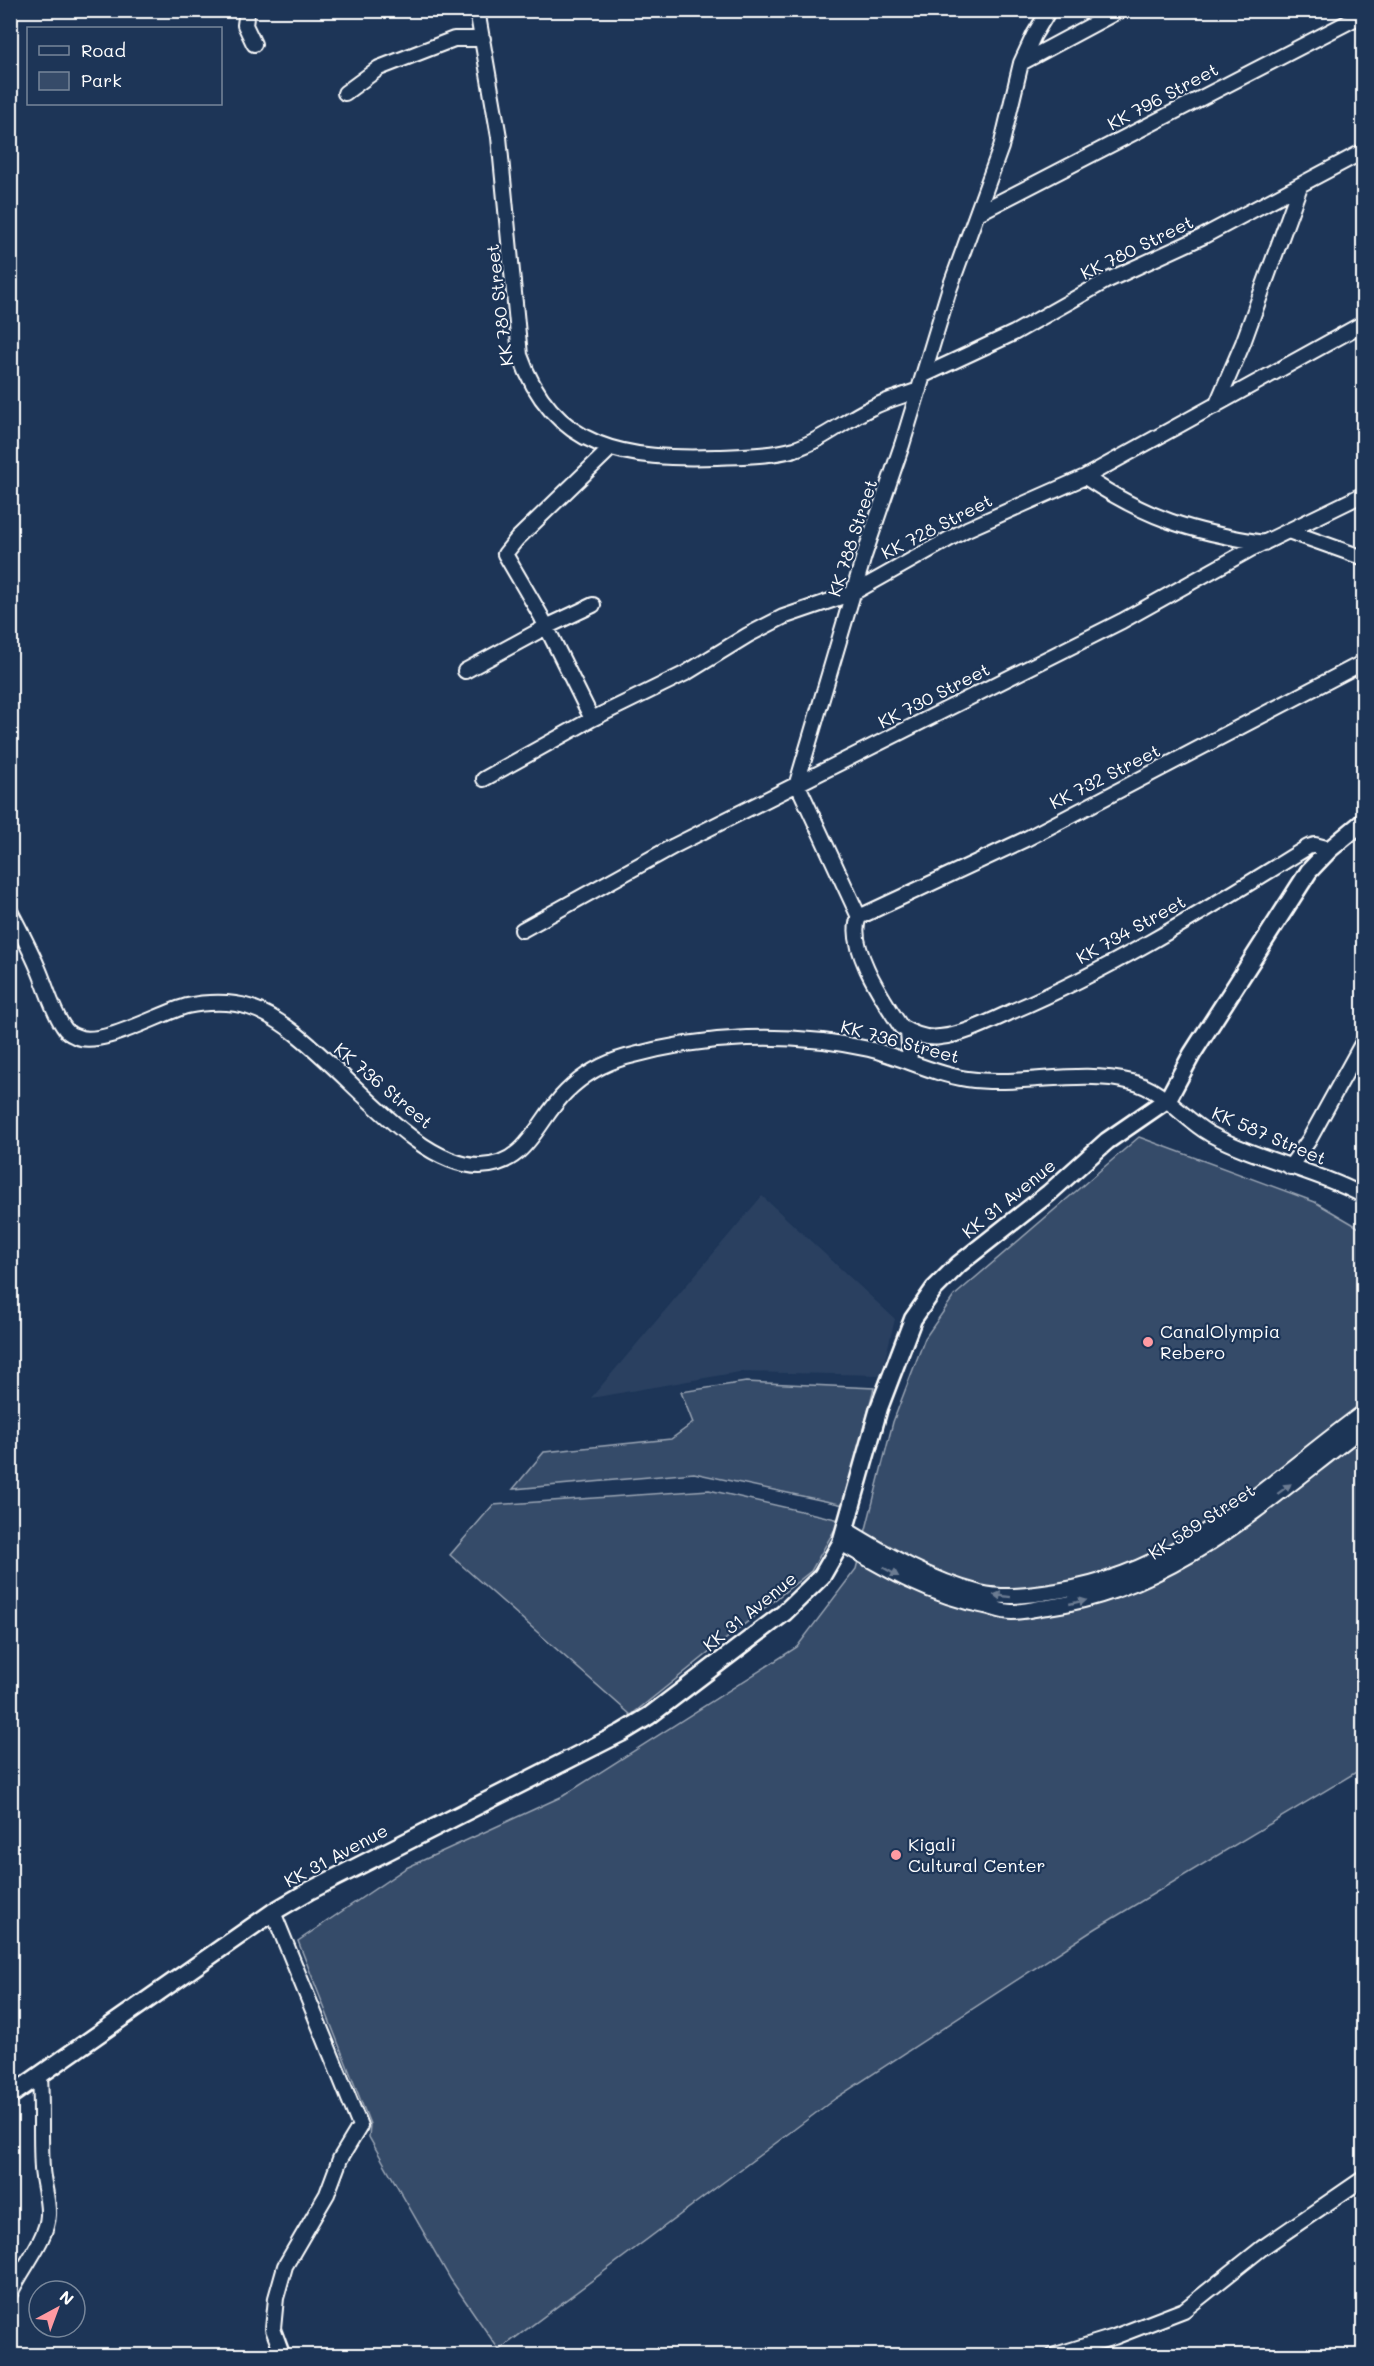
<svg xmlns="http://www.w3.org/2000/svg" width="1374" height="2366" font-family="Mali,sans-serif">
  <rect width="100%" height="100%" fill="#1d3557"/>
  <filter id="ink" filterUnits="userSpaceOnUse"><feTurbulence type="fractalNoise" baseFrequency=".0167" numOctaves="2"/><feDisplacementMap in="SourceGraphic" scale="12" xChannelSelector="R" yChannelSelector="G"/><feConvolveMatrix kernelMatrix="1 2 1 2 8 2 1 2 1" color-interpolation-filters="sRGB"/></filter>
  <g filter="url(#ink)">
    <path fill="#2a4161" d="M762 1196 895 1319 881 1375 739 1372 591 1398Z"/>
    <path fill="#364b69" stroke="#9aa5b4" stroke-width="1.5" d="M1139 1137 1315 1202 1363 1230V1768L1095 1929 836 2098 499 2350 451 2280 369 2137 370 2124 298 1941 406 1868 563 1796 797 1647 856 1569 893 1422 925 1338 954 1296Z
      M746 1382 874 1388 844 1505 694 1473 513 1489 544 1452 671 1439 693 1423 681 1392Z
      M709 1490 840 1520 811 1571 631 1715 450 1555 493 1505Z"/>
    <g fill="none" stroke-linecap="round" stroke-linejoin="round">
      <g stroke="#fff" stroke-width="18">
        <path id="minor" d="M247 10 245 25 254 44
          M477 10 499 137 520 355C553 451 628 460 717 457 742 456 771 456 795 449 823 440 845 420 871 408 886 400 903 396 919 390
          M1049 10 1034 35 1021 63 1001 147 949 290 902 445 864 556 797 783 859 917C846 946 885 1002 901 1027 913 1034 927 1039 940 1037 964 1035 991 1021 1013 1011 1116 967 1212 906 1308 847L1315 845 1330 849
          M1021 63 1120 10
          M345 93 379 68 454 39H483
          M980 212 1364 14
          M924 375 1014 333 1106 281 1202 237 1364 151
          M1216 406 1243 343 1300 186
          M1085 477C1146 518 1191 532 1264 543
          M1288 531 1364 558
          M465 671 546 627 593 605
          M592 719 541 616 505 554 517 539 610 449
          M484 779 592 719 686 673 748 635 783 617 853 593 967 529 1085 477 1364 323
          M10 911C20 930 30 949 38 968 46 986 52 1010 63 1026 66 1031 69 1034 75 1036 99 1049 160 1013 187 1006 205 1002 231 1001 249 1007 323 1030 402 1166 480 1166 528 1165 537 1120 566 1092 582 1076 604 1063 626 1057 705 1035 789 1031 869 1049 902 1057 933 1074 967 1079 1021 1087 1078 1068 1132 1082 1164 1090 1182 1118 1210 1134 1259 1160 1315 1170 1364 1196
          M859 917 1026 839 1364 662
          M522 930 674 846 1122 621 1251 549 1364 494
          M908 1031 910 1062
          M1290 1167 1309 1140 1364 1040
          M845 1529C889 1556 930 1580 980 1593 1006 1599 1031 1595 1057 1591 1182 1572 1266 1484 1364 1412
          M841 1543C887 1570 931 1596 985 1606 994 1608 1003 1612 1012 1612 1024 1612 1036 1608 1048 1607 1174 1590 1266 1501 1364 1427
          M273 1912 360 2126 340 2159 327 2194 285 2266 276 2298 273 2329 283 2356
          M10 2294C20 2270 47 2240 48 2215 49 2201 43 2184 42 2169 40 2138 42 2107 40 2076
          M1052 2356 1114 2337 1184 2310 1262 2248 1364 2178"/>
      </g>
      <g stroke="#fff" stroke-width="21">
        <path id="major" d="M10 2096 273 1912 309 1891 621 1733 649 1716 784 1613 822 1576 841 1543 879 1408 913 1319 934 1289 959 1264 1049 1193 1107 1141 1168 1099 1192 1054 1309 871 1330 849 1364 821"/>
      </g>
      <use href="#minor" stroke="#1d3557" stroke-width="14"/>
      <use href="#major" stroke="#1d3557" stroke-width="16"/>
    </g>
    <defs><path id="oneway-solid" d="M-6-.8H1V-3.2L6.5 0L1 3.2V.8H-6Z" transform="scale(1.5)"/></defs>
    <g fill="#6c7c92">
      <use href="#oneway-solid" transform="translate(1284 1489) rotate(-37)"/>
      <use href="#oneway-solid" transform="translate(891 1572) rotate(30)"/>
      <use href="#oneway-solid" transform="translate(1002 1596) rotate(-173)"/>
      <use href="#oneway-solid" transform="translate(1078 1602) rotate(-13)"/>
    </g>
  </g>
  <g fill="#ff9aa2" stroke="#1d3557" stroke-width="2">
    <circle cx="1148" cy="1342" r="6"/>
    <circle cx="896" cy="1855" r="6"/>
  </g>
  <g text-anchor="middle" stroke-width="4.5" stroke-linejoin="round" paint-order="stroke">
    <g font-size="18" fill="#fff" stroke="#1d3557">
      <text transform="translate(1163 97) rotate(-28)" y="6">KK 796 Street</text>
      <text transform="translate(1137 248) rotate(-26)" y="6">KK 780 Street</text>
      <text transform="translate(500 305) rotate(-97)" y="6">KK 780 Street</text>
      <text transform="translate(937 527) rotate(-27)" y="6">KK 728 Street</text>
      <text transform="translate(853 538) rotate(-72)" y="6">KK 788 Street</text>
      <text transform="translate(934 696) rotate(-27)" y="6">KK 730 Street</text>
      <text transform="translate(1105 777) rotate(-27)" y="6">KK 732 Street</text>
      <text transform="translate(1131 930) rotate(-29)" y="6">KK 734 Street</text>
      <text transform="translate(900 1042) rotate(15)" y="6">KK 736 Street</text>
      <text transform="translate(383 1086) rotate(40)" y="6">KK 736 Street</text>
      <text transform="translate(1269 1136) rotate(23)" y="6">KK 587 Street</text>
      <text transform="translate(1009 1199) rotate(-39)" y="6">KK 31 Avenue</text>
      <text transform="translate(1202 1522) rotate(-33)" y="6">KK 589 Street</text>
      <text transform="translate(750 1612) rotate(-39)" y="6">KK 31 Avenue</text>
      <text transform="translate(336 1856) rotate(-28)" y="6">KK 31 Avenue</text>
    </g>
    <g font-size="18" fill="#fff" stroke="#1d3557" text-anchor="start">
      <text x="1160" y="1338">CanalOlympia<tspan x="1160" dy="21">Rebero</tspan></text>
      <text x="908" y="1851">Kigali<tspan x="908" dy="21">Cultural Center</tspan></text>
    </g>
  </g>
  <rect width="1374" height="2366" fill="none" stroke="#1d3557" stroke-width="36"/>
  <rect x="18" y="18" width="1338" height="2330" fill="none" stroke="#fff" stroke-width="2" filter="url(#ink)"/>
  <rect x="27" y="27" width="195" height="78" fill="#1d3557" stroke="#77869a" stroke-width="1.5"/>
  <rect x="39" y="46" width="30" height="9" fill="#1d3557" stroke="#77869a" stroke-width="1.5"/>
  <text x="81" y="57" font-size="18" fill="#ffffff">Road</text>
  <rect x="39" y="72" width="30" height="18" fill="#364b69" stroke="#77869a" stroke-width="1.5"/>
  <text x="81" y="87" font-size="18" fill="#ffffff">Park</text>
  <g transform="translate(57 2309) rotate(41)"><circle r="28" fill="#1d3557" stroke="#77869a" stroke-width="1.5"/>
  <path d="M0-4.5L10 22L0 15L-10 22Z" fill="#ff9aa2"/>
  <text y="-9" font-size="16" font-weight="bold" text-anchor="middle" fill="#ffffff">N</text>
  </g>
</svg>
